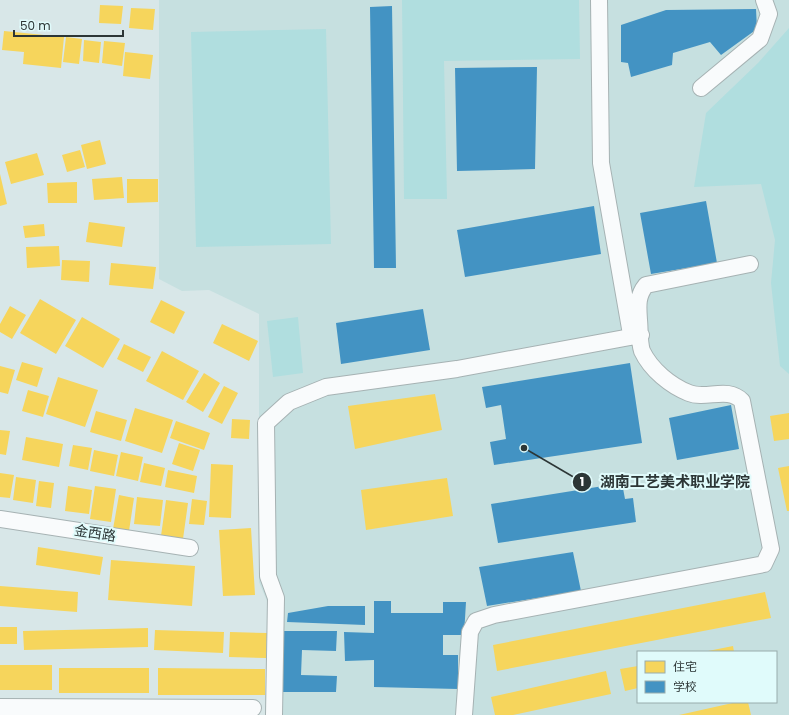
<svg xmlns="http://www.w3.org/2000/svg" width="789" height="715" font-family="Poppins,'Noto Sans SC',sans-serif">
  <rect width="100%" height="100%" fill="#d8e7e8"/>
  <path fill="#c6e0e0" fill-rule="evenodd" d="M159 0H789V715H265L269 606 259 582V314L209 290 182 291 159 279ZM638 652H776V702H638Z"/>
  <path fill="#b0dedf" d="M402 0H579L580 59 444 61 447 199H404Z
    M789 28V374L780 366 771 283 775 240 761 184 694 187 706 113 758 63Z
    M326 29 331 244 196 247 191 32Z
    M298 317 303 373 273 377 267 321Z"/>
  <path fill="#f6d55c" d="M100 5 123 6 121 24 99 23Z
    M131 8 155 9 153 30 129 28Z
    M4 31 64 37 61 68 23 64 24 52 2 50Z
    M66 37 82 39 79 64 63 62Z
    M84 40 101 42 99 63 83 61Z
    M104 41 125 43 122 66 102 63Z
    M125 52 153 55 150 79 123 76Z
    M100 140 106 164 87 169 81 145Z
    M80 150 85 167 67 172 62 155Z
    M37 153 44 175 11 184 5 162Z
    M0 174 7 204 0 206Z
    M122 177 124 198 94 200 92 179Z
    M127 179H158V202L127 203Z
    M77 182V203H48L47 183Z
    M89 222 125 227 122 247 86 242Z
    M44 224 45 236 25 238 23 226Z
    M59 246 60 266 27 268 26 247Z
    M62 260 90 261 89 282 61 280Z
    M111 263 156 267 153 289 109 285Z
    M40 299 76 320 56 354 20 333Z
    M161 300 185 312 174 334 150 322Z
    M10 306 26 315 12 339 0 332V324Z
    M82 317 120 339 103 368 65 346Z
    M222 324 258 341 249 361 213 343Z
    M124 344 151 357 143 372 117 359Z
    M162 351 199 371 183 400 146 381Z
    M22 362 43 368 37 387 16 380Z
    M0 366 15 370 8 394 0 392Z
    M204 373 220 383 203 412 186 402Z
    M58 377 98 390 85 427 46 414Z
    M224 386 238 393 222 424 208 417Z
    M28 390 49 396 43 417 22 411Z
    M435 394 442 430 355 449 348 406Z
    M135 408 173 420 162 453 125 441Z
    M96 411 127 420 121 441 90 432Z
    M789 413V439L774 441 770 416Z
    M232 419 250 420 249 439 231 438Z
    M176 421 210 433 204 450 170 438Z
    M0 430 10 431 6 455 0 454Z
    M26 437 63 444 59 467 22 460Z
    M179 443 200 450 193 471 172 464Z
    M73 445 92 448 88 470 69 466Z
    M94 450 118 455 114 476 90 471Z
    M121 452 143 457 138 481 116 476Z
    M144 463 165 468 161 486 140 482Z
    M211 464 233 465 231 518 209 517Z
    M789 466V511H787L778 468Z
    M168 470 197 476 194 493 165 487Z
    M0 473 14 475 10 498 0 497Z
    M16 477 36 480 33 503 13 500Z
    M447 478 453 516 366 530 361 490Z
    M39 481 54 483 51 508 36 506Z
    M68 486 92 490 89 514 65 511Z
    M95 486 116 489 111 522 90 519Z
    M119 495 134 498 129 531 113 529Z
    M137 497 163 500 160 526 134 524Z
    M192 499 207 501 204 525 189 524Z
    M166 500 188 503 183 539 161 536Z
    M251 528 255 595 223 596 219 530Z
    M38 547 103 557 100 575 36 565Z
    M111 560 195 566 192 606 108 600Z
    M0 586 78 592 77 612 0 606Z
    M765 592 771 618 497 671 493 645Z
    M0 627H17V644H0Z
    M148 628V647L24 650 23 631Z
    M155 630 224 632 223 653 154 650Z
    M230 632 267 633 266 658 229 657Z
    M733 646 734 652H708V651Z
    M0 665H52V690H0Z
    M638 666V688L625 691 620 669Z
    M59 668H149V693H59Z
    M158 668 265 669V695H158Z
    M606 671 611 694 513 715H495L491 697Z
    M737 702H748L751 715H679Z"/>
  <path fill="#4393c3" d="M392 6 396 268H374L370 7Z
    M756 9 757 29 721 55 710 42 673 53 672 65 631 77 628 63 621 62V25L666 10Z
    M537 67 535 169 457 171 455 68Z
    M706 201 717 263 651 274 640 213Z
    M594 206 601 254 465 277 457 230Z
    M423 309 430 350 341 364 336 323Z
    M630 363 642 443 494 465 490 442 506 439 501 405 486 408 482 387Z
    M731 405 739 449 677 460 669 418Z
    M622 483 625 499 633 498 636 522 498 543 491 504Z
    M573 552 581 591 487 606 479 567Z
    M374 601H391V613H443V602H466L464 635H443V655H458V689L374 687V660L345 661 344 632 374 633Z
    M328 606H365V625L287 622 288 613Z
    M283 631H337L336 651 302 650 301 675 337 676 336 692H282Z"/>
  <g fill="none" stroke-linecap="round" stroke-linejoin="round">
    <g stroke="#a6b2b3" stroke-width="18">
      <path id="minor" d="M599 0 601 163 631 334
        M701 88 760 39 769 14 764 0
        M0 519 190 548
        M0 707 253 708
        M274 715 276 598 268 576 266 423 289 402 326 387 457 369 641 335
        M464 715 470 632 476 621 494 615 764 564 771 549 742 401C728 386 706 400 689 393 671 386 651 370 642 351 639 342 640 329 639 320 638 306 637 296 646 285L750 264"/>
    </g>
    <use href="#minor" stroke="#f9fbfc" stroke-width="16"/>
  </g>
  <g text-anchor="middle" stroke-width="4" stroke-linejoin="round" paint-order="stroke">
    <g font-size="14" fill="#2c3636" stroke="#e0fbfb">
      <text transform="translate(95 533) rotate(9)" y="5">金西路</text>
    </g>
  </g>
  <path fill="none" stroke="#2c3636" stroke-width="1.5" d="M524 448L582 482"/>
  <g fill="#2c3636" stroke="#e0fbfb" stroke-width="1.5">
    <circle cx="524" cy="448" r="4"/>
    <circle cx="582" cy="482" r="10"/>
  </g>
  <g font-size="12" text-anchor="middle" font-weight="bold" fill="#fff">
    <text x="582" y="486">1</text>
  </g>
  <g font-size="15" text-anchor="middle" font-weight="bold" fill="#2c3636" stroke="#e0fbfb" stroke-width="4" stroke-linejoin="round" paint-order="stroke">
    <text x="675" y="487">湖南工艺美术职业学院</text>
  </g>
  <rect x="637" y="651" width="140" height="52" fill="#e0fbfb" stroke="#98acac"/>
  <rect x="645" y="661" width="20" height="12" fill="#f6d55c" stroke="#98acac"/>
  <text x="673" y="671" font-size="12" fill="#2c3636">住宅</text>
  <rect x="645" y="681" width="20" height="12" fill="#4393c3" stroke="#98acac"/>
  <text x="673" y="691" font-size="12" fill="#2c3636">学校</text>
  <path d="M14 30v6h109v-6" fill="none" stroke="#2c3636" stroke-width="2"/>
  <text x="20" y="30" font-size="12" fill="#2c3636" stroke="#e0fbfb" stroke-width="3" paint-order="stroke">50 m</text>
</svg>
